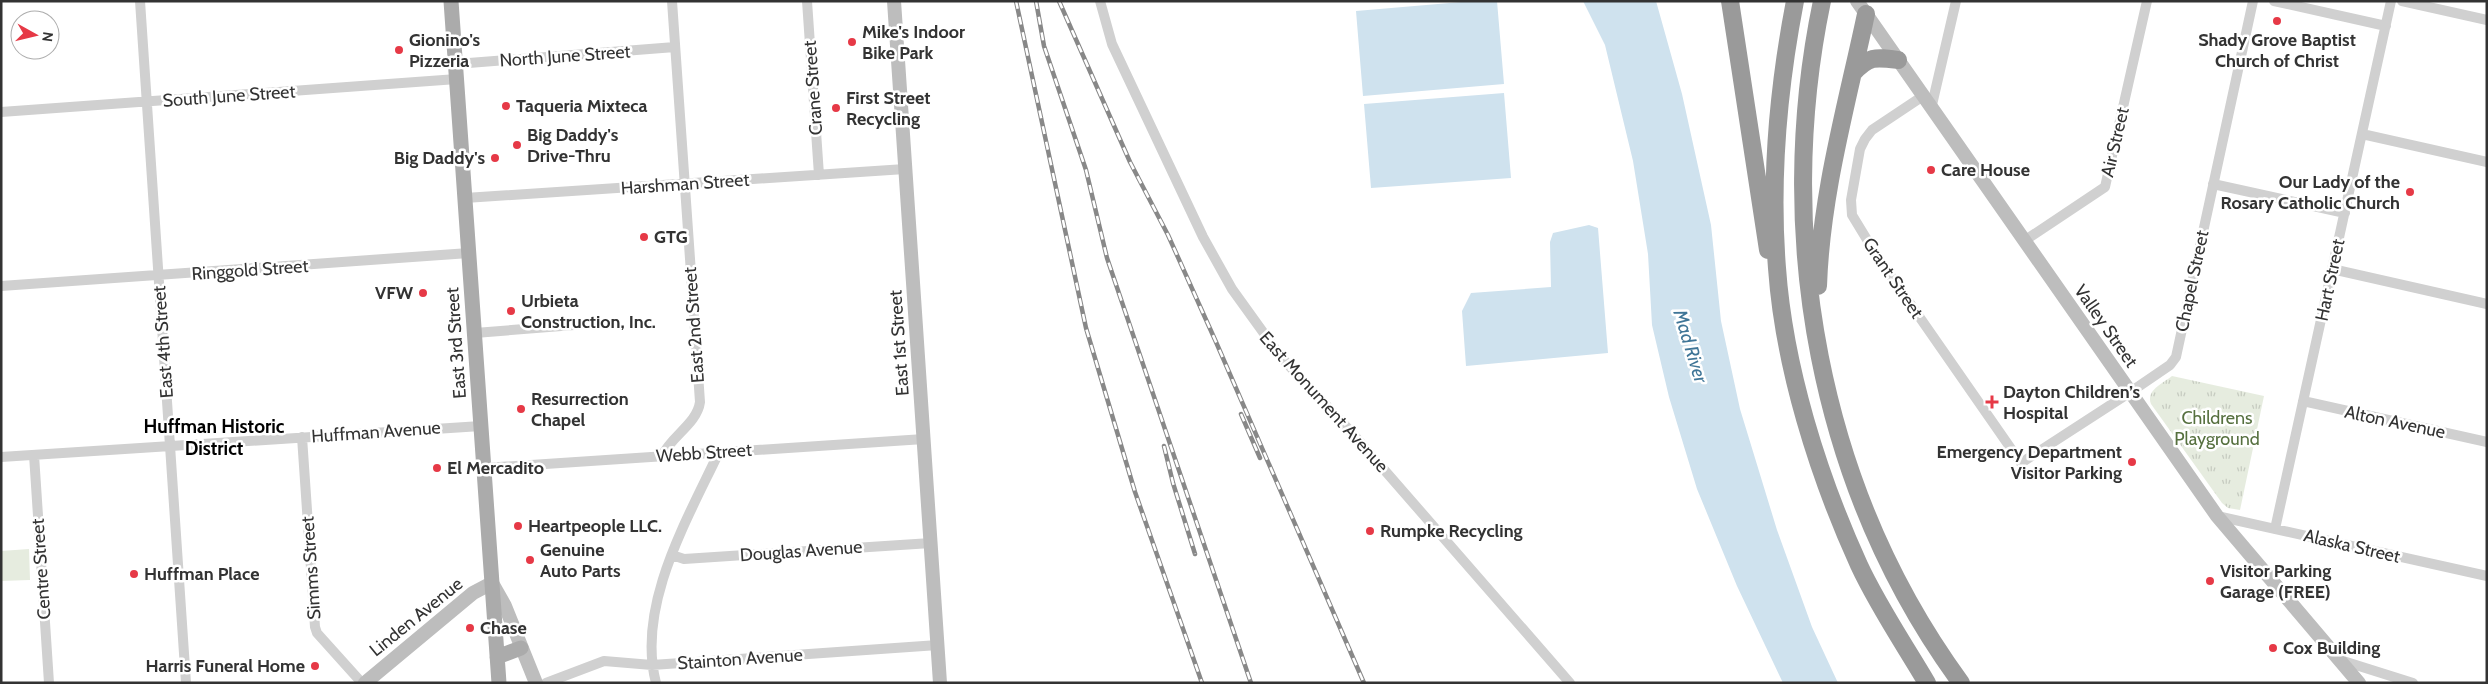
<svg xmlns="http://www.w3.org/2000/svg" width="2488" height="684" font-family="Cabin,sans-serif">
  <defs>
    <pattern id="park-tufts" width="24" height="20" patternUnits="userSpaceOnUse" patternTransform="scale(1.25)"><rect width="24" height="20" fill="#e6ecdf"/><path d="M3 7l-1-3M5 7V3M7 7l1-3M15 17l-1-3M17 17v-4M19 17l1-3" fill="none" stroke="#c6cbc0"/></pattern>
  </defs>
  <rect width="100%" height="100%" fill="#fff"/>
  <path fill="url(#park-tufts)" d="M2172 376 2264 396 2240 510 2228 508 2222 503 2151 404C2146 390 2162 384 2172 376Z"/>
  <path fill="#e6ecdf" d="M29 549 30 580 1 581V551Z"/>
  <path fill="#cfe2ee" d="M1473 1H1497L1504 84 1363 96 1356 11Z
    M1583 1H1656L1682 94 1711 225 1721 321 1740 409 1777 530 1812 627 1838 683H1783L1737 586 1697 489 1669 397 1652 325 1648 254 1633 161 1605 45Z
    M1504 93 1511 178 1371 188 1364 104Z
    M1589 225 1598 228 1608 353 1466 366 1462 311 1471 293 1551 287 1550 242 1553 233Z"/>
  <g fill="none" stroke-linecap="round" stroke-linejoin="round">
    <path stroke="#d0d0d0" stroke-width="10" d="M140 1 186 683
      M807 1 819 175
      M1100 1 1112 44 1203 237 1232 289 1281 357 1353 434 1570 683
      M2274 1 2386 26
      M2402 1 2487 20
      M456 64 675 47
      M1923 96 1872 130 1865 139 1860 149 1851 200 1852 215 1877 256 2021 463 2129 393 2170 365 2176 357 2253 1
      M1931 109 1956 1
      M1 112 457 79
      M2362 134 2487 162
      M2213 184 2345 213
      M465 198 905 169
      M2024 241 2105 187 2147 1
      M2332 269 2487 304
      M1 286 469 253
      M475 333 574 325
      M2303 401 2487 442
      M302 437 315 627 317 633 362 683
      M34 455 49 683
      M662 456C671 436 697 424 700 402L672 1
      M1 457 481 426
      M484 468 924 439
      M2217 516 2487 576
      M2275 529 2391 1
      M672 555 684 559 931 543
      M2340 660 2413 683
      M546 683 604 661 652 665 938 645
      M656 683C636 606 687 520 719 452"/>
    <path stroke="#bdbdbd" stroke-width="14" d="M894 1 940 683
      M1857 1 2217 516 2359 683
      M365 683 473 593 492 583 505 606 536 683"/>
    <path stroke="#ababab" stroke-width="15" d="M451 1 499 683
      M497 657 521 648"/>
    <path stroke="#9a9a9a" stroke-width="18" d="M1730 1 1768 250
      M1795 1C1778 89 1770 178 1777 268 1784 367 1818 475 1859 565 1878 606 1904 644 1927 683
      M1822 1C1773 235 1819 489 1961 683
      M1853 73C1869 56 1875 57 1898 60
      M1818 286C1821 194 1847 104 1866 14"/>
    <g stroke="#888" stroke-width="4.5">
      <path id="rail" d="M1016 1 1086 328 1135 492 1202 683
        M1036 1 1044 46 1086 170 1107 258 1251 683
        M1059 1 1130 162 1168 235 1216 342 1364 683
        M1241 414 1260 458
        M1164 446 1173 483 1195 554"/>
    </g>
    <use href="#rail" stroke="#fff" stroke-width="2.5" stroke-dasharray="8" stroke-linecap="butt"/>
  </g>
  <g fill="#e63946" stroke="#fff" stroke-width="2">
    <circle cx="2277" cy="21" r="5"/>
    <circle cx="852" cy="42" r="5"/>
    <circle cx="399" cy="50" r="5"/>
    <circle cx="506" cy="106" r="5"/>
    <circle cx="836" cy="108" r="5"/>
    <circle cx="517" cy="145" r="5"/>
    <circle cx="495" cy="158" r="5"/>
    <circle cx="1931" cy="170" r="5"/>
    <circle cx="2410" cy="192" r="5"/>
    <circle cx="644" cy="237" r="5"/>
    <circle cx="423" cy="293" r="5"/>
    <circle cx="511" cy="311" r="5"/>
    <path d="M1989.5 394.5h5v5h5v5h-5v5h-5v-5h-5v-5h5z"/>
    <circle cx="521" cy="409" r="5"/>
    <circle cx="2132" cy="462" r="5"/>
    <circle cx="437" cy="468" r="5"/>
    <circle cx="518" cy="526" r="5"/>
    <circle cx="1370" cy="531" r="5"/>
    <circle cx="530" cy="560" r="5"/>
    <circle cx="134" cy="574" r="5"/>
    <circle cx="2210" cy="581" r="5"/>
    <circle cx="470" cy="628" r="5"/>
    <circle cx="2273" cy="648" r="5"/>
    <circle cx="315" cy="666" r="5"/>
  </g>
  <g text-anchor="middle" stroke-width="5" stroke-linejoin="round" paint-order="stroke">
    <g font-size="18" font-weight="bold" fill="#333" stroke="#fff" text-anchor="start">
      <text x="862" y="38">Mike's Indoor<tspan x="862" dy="21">Bike Park</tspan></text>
      <text x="409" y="46">Gionino's<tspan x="409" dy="21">Pizzeria</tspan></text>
      <text x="2277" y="46" text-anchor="middle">Shady Grove Baptist<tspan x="2277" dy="21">Church of Christ</tspan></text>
      <text x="846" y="104">First Street<tspan x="846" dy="21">Recycling</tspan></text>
      <text x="516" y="112">Taqueria Mixteca</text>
      <text x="527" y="141">Big Daddy's<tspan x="527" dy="21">Drive-Thru</tspan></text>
      <text x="485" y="164" text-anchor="end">Big Daddy's</text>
      <text x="1941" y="176">Care House</text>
      <text x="2400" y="188" text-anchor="end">Our Lady of the<tspan x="2400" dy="21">Rosary Catholic Church</tspan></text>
      <text x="654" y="243">GTG</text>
      <text x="413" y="299" text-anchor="end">VFW</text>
      <text x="521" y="307">Urbieta<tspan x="521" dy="21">Construction, Inc.</tspan></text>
      <text x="2003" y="398">Dayton Children’s<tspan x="2003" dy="21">Hospital</tspan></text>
      <text x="531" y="405">Resurrection<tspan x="531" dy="21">Chapel</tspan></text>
      <text x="2122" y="458" text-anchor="end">Emergency Department<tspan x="2122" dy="21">Visitor Parking</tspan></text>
      <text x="447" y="474">El Mercadito</text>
      <text x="528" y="532">Heartpeople LLC.</text>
      <text x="1380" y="537">Rumpke Recycling</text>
      <text x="540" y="556">Genuine<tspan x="540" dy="21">Auto Parts</tspan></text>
      <text x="2220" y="577">Visitor Parking<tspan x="2220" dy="21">Garage (FREE)</tspan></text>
      <text x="144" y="580">Huffman Place</text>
      <text x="480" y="634">Chase</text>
      <text x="2283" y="654">Cox Building</text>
      <text x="305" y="672" text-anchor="end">Harris Funeral Home</text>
    </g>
    <g font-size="18" fill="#333" stroke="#fff">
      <text transform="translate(565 56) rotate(-4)" y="6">North June Street</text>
      <text transform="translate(813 88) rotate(-94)" y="6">Crane Street</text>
      <text transform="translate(229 96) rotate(-4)" y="6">South June Street</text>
      <text transform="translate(2115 142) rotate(-77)" y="6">Air Street</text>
      <text transform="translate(685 184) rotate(-4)" y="6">Harshman Street</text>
      <text transform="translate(250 270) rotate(-4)" y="6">Ringgold Street</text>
      <text transform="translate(1893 278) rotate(56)" y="6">Grant Street</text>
      <text transform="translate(2330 280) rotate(-78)" y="6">Hart Street</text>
      <text transform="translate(2192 281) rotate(-78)" y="6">Chapel Street</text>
      <text transform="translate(694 325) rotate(-94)" y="6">East 2nd Street</text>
      <text transform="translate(2106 326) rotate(55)" y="6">Valley Street</text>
      <text transform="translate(163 342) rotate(-94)" y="6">East 4th Street</text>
      <text transform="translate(456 343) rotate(-94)" y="6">East 3rd Street</text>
      <text transform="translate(899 343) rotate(-94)" y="6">East 1st Street</text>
      <text transform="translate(1324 402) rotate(48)" y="6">East Monument Avenue</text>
      <text transform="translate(2395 422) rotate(12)" y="6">Alton Avenue</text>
      <text transform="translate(376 432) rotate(-4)" y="6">Huffman Avenue</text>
      <text transform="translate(704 453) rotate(-4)" y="6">Webb Street</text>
      <text transform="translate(2352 546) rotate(13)" y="6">Alaska Street</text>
      <text transform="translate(801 551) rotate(-4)" y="6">Douglas Avenue</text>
      <text transform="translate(311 568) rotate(-94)" y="6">Simms Street</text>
      <text transform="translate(41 569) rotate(-94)" y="6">Centre Street</text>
      <text transform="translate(416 617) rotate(-39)" y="6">Linden Avenue</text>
      <text transform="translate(740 659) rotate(-4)" y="6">Stainton Avenue</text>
    </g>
    <g font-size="18" fill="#56703f" stroke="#fff">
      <text x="2217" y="424">Childrens<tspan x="2217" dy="21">Playground</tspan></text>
    </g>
    <g font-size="19" font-style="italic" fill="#3f7597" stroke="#fff">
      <text transform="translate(1691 346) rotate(73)" y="7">Mad River</text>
    </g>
    <g font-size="19" font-weight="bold" fill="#000" stroke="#fff">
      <text x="214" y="433">Huffman Historic<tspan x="214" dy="22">District</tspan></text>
    </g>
  </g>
  <rect width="2488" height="684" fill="none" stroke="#333333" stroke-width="5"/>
  <g transform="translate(35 35) rotate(98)"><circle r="24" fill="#ffffff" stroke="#adadad"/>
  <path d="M0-4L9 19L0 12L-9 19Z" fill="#e63946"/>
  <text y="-8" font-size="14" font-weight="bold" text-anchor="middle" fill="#333333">N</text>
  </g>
</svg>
